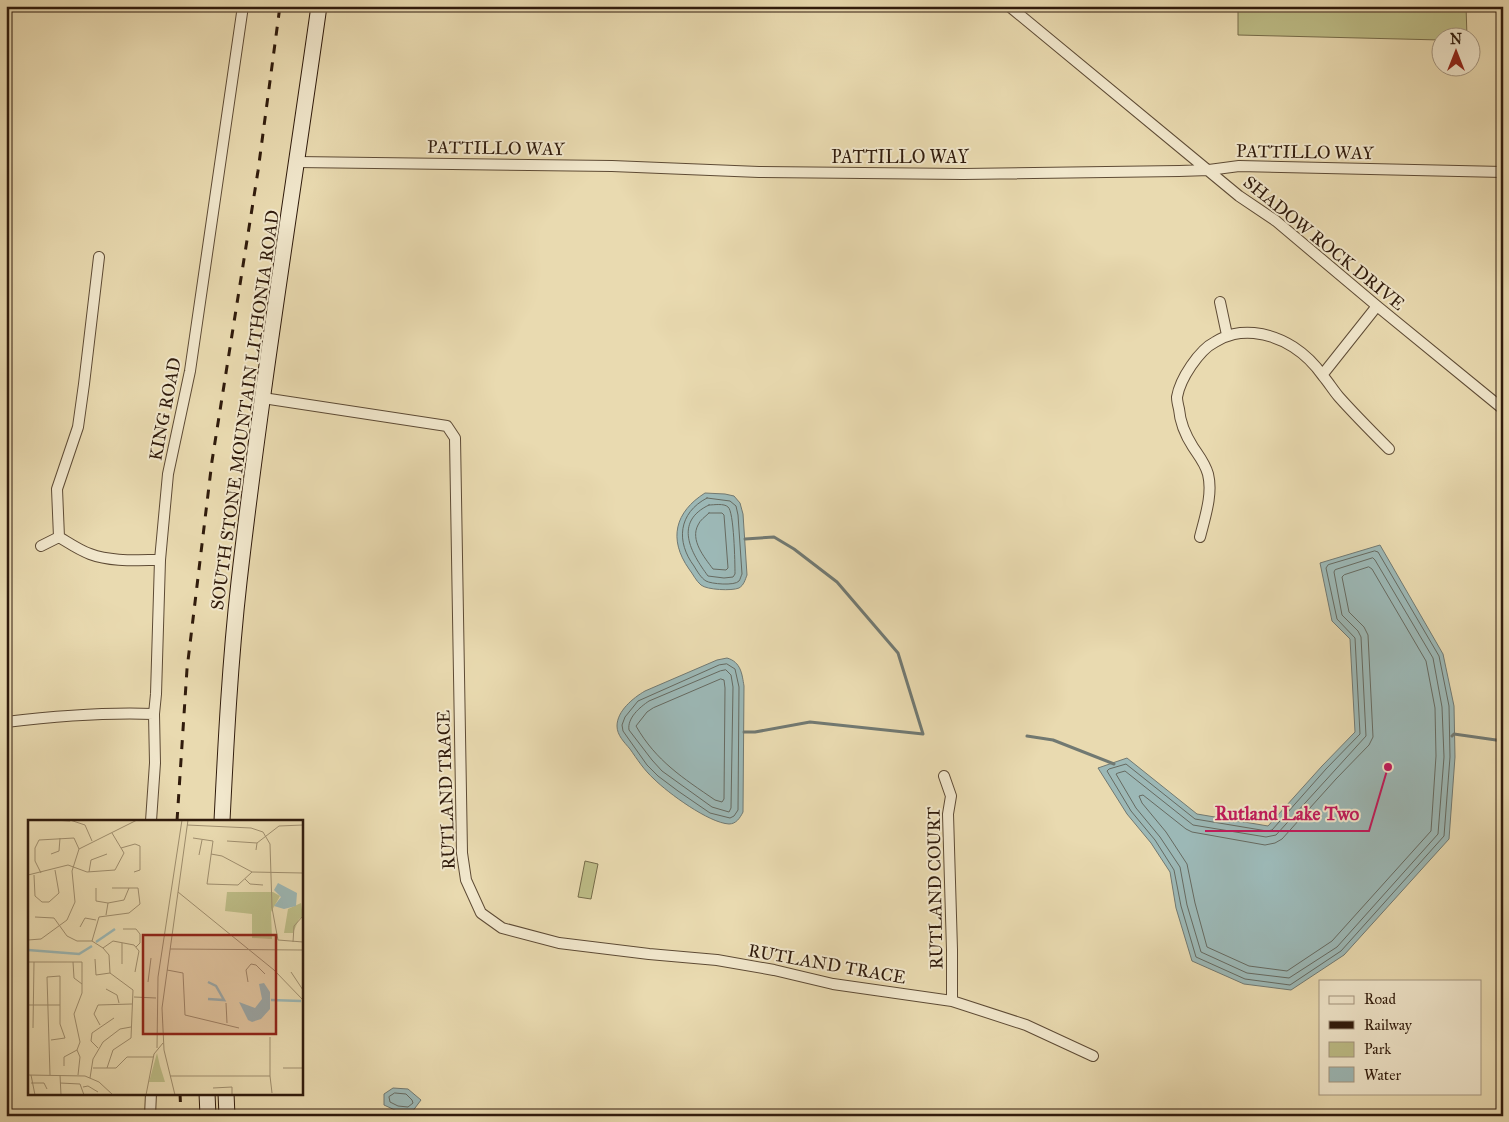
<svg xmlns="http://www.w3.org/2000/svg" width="1509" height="1122" font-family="'IM FELL Great Primer',serif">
  <rect width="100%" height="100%" fill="#e9dab0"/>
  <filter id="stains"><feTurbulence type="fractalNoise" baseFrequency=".004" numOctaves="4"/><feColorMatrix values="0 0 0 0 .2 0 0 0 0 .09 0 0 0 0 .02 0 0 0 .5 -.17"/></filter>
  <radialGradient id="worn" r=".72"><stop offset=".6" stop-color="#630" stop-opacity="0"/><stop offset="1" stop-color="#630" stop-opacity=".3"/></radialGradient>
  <path fill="#bdbd87" stroke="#766c4a" d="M1238 6H1466L1467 37 1442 38 1441 40 1238 35Z
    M585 861 598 864 591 899 578 897Z"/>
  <path fill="#9cb8b6" stroke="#717972" d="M705 493 725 494 734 496 740 503 743 514 747 575C745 580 744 585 739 588 732 591 707 590 701 585 696 581 693 574 689 569 668 539 675 512 705 493Z
    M1380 545 1443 654 1454 706 1455 757 1449 839 1344 955 1291 990 1244 984 1192 961 1176 908 1170 872 1151 843 1127 814 1098 768 1127 758 1197 814 1268 826 1322 766 1355 732 1350 639 1332 621 1320 563Z
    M727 658C741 662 742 674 744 686L743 812C740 818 736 824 729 824 709 823 668 793 654 779 644 770 637 759 630 749 624 742 617 735 617 726 617 711 633 698 645 691L717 660Z
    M393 1088 408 1089 421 1100 412 1112 397 1111 384 1105V1094Z"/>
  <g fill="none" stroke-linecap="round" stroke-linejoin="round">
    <path stroke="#666a61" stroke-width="1" d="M707 498 730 501 736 506 738 515 742 574C741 576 740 580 739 581 735 586 711 584 706 581 701 578 697 571 694 566 676 542 678 513 707 498Z
      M709 505C714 505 724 503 728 507 734 511 735 563 735 574L733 577 724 578 708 576C691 553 673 522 709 505Z
      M709 513H722L724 515 728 568 726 570 713 569C704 557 690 540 698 525 700 520 705 517 709 513Z
      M1375 551 1378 552 1439 656 1449 706 1450 757 1444 836 1341 951 1290 985 1245 979 1196 957 1181 906 1174 870 1155 840 1131 811 1107 771 1109 769 1126 764 1195 819 1267 831 1272 830 1326 769 1360 734 1355 638 1337 619 1326 568 1328 565Z
      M1373 558 1375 560 1433 658 1442 707 1444 757 1438 834 1337 947 1289 978 1247 973 1201 952 1187 905 1180 867 1160 837 1136 808 1116 774 1118 773 1125 771 1193 825 1266 837 1276 835 1366 736 1361 637 1358 631 1342 615 1334 572 1335 570Z
      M1369 567 1372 569 1426 661 1435 708 1436 756 1431 831 1332 941 1287 971 1249 966 1207 947 1195 903 1187 864 1166 832 1142 803 1139 796 1143 795 1186 829 1192 832 1265 845 1275 843 1282 839 1336 779 1369 745 1373 737 1368 635 1364 627 1349 612 1342 577 1344 575Z
      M727 664 735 669 739 687 738 810 734 816 730 818 710 813 678 791 658 776 647 765 623 731 622 725 625 717 638 701 719 665Z
      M726 670 731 675 733 687 731 808 729 812 712 807 662 771 652 760 629 730C627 718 640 707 649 701L720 671Z
      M721 679 724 680 725 688 724 799 722 802 715 800C683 778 656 761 636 726L647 712 653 708Z
      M395 1093 406 1094 412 1100 413 1103 408 1107 398 1106 390 1102 389 1097Z"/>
    <path stroke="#717972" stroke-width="3" d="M744 732H755L810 722 923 734 898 653 837 582 794 549 774 537 745 539
      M1027 736 1053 740 1114 764
      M1452 736 1454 734 1503 741"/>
    <g stroke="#5e4b35" stroke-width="12">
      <path id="minor" d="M1009 6 1239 196 1276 221 1377 306 1503 409
        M297 162 612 166 759 172 963 174 1179 171 1209 170 1239 166 1503 172
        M1220 302 1227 335
        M1323 374 1377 306
        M263 398 447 426 455 438 462 853 466 880 481 913 502 928 559 943 649 954 717 960 774 970 833 984 952 1001 1026 1025 1093 1056
        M59 537 57 489 78 427 84 384 99 257
        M59 537C69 543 79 550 90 554 111 562 138 560 160 560
        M1200 537C1205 517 1213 494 1208 474 1205 463 1199 456 1193 447 1186 436 1180 422 1179 409 1178 405 1177 401 1177 397 1180 379 1199 350 1215 342 1228 334 1239 332 1254 333 1283 336 1307 353 1323 376 1329 383 1333 390 1339 397 1355 415 1372 432 1389 449
        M41 546 59 537
        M6 722C56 716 105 712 154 714
        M944 776 951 796 948 814 952 950V1001
        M151 821 155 763 154 714 156 694 160 560 168 474 190 371 243 6
        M150 1116 151 1093"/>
    </g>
    <g stroke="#301b0c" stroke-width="17">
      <path id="secondary" d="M222 821C226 741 230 662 239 582 261 390 292 198 319 6
        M207 1093 208 1116
        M226 1093 227 1116"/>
    </g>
    <use href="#minor" stroke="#f1e7cc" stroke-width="10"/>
    <use href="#secondary" stroke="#f1e7cc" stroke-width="15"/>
    <path stroke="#301b0c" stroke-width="3" stroke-dasharray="9 9" stroke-linecap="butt" d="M177 821 187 669 212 461 258 171 280 6
      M180 1093 181 1116"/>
  </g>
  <g text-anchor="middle" stroke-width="4" stroke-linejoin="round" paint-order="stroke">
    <g font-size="18" fill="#301b0c" stroke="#f1e7cc">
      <text transform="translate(496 148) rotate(1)" y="6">PATTILLO WAY</text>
      <text transform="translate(1305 152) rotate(1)" y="6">PATTILLO WAY</text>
      <text x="900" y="163">PATTILLO WAY</text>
      <text transform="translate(1324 243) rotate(39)" y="6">SHADOW ROCK DRIVE</text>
      <text transform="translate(165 409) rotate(-79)" y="6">KING ROAD</text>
      <text transform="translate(245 410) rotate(-82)" y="6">SOUTH STONE MOUNTAIN LITHONIA ROAD</text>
      <text transform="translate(446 790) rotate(-92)" y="6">RUTLAND TRACE</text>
      <text transform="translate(935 888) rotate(-91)" y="6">RUTLAND COURT</text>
      <text transform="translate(827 964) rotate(10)" y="6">RUTLAND TRACE</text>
    </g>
  </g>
  <g transform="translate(28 820)">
    <rect width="275" height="275" fill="#e9dab0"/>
    <path d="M199 72H245L252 76 243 92 244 119 224 118V94L197 91ZM273 83 275 97 271 99 265 113H256L260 89ZM129 233 132 246 137 262H121Z" fill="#bdbd87"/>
    <path d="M250 63 269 73 268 86 256 89 246 86 253 77 246 70ZM236 163 242 172V189L233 199 224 202 220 200 211 182 227 188 234 179 231 164Z" fill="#9cb8b6"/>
    <path fill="none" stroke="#9cb8b6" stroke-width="2.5" d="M68 122 87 109M0 130 51 134 64 126M180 179 196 180 188 166 180 162M243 180 273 181"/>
    <path fill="none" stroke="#9f8e6e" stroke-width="1" d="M26 0 42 1M42 0 57 5 64 21M159 5 223 8 235 12 242 24 244 88 250 120 275 122M165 18 185 21 179 64 210 65 224 52 275 53M199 21 229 23M93 28 107 24 112 26V50L106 52M228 30 229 23 251 6 275 5M23 34 31 31 32 18M183 34 194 36 224 52M171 35 174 20M61 52 63 40 79 34M13 53 7 41V28L11 20 46 18 51 29M0 55 40 45 59 52 87 50 96 33 84 13M6 55 7 76 14 82H21L31 73 27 50M217 59 222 64 235 65M68 68V81L80 83M150 72 246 150 275 180M78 95 80 83 96 80 101 68M7 97 26 98 39 116 49 121H64L75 128 81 135 82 153 105 170 103 218 85 230 79 248M52 107 57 98 68 100M95 109H108L112 114V123L108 127M0 120 13 119 39 100 47 82 44 51 51 29 109 0M64 121 71 97 101 93 112 84 110 68H84M265 122 266 106 275 96M75 128 85 121 106 125 111 131 107 152M142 129 275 130M67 139 68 155 82 153M0 142H54V173L46 194 52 222 49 230 36 237V246M45 142 46 158 54 164M94 144V123M139 150 155 153 157 195 211 208M263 152 275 170M120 162 123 138M220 162 218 150 223 144 228 145 237 154M78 169 89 175 91 183M106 177 128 178M198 183 199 203M0 185H32M72 205 66 194 70 185 104 184M5 208 6 142M242 217V256M70 228 63 221 64 213 86 198M129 228 130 157 154 0M49 230 52 237 50 255M65 248H88L99 237H125M255 248H275M0 255 57 256 71 262 85 275M3 255 7 275M22 255 19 157 32 156V204L37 218 23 220M32 255 33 275M142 256H242L244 273M62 258 65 239 75 222 92 209 103 207M3 263H16L19 269M32 263 52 264 56 275M55 267 60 266 70 272M185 268 204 267V275M118 275 126 234 135 223M147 275 136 230 134 188 160 0"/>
    <path fill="#8f2418" fill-opacity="0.15" stroke="#8f2418" stroke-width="2.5" d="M115 115H248V214H115Z"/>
    <rect width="275" height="275" fill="none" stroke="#301b0c" stroke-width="2.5"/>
  </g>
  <path fill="none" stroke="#c2185b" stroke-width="2" d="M1388 767L1369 831H1205"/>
  <circle fill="#c2185b" stroke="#f1e7cc" stroke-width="2" cx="1388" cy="767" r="5"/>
  <g font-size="19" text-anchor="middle" font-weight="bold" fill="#c2185b" stroke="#f1e7cc" stroke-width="4" stroke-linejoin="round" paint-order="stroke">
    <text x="1287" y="820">Rutland Lake Two</text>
  </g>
  <rect width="1509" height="1122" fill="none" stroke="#e9dab0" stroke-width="25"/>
  <rect x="8" y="8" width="1494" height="1107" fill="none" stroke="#301b0c" stroke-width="2.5"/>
  <rect x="12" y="12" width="1484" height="1097" fill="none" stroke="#301b0c"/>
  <rect x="1319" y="980" width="162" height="115" fill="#f1e7cc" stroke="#a4957f"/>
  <rect x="1329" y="996" width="25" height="8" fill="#f1e7cc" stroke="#a4957f"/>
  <text x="1364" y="1004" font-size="15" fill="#301b0c">Road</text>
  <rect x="1329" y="1021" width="25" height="8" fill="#301b0c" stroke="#a4957f"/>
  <text x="1364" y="1030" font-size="15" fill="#301b0c">Railway</text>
  <rect x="1329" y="1042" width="25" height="15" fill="#bdbd87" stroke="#a4957f"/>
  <text x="1364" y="1054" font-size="15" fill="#301b0c">Park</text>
  <rect x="1329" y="1067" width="25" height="15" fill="#9cb8b6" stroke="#a4957f"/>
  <text x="1364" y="1080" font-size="15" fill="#301b0c">Water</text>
  <g transform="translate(1456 52)"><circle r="24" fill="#f1e7cc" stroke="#a4957f"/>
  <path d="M0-4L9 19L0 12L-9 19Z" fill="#8f2418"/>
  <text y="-8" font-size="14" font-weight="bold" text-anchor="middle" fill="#301b0c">N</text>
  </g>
  <rect width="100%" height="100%" filter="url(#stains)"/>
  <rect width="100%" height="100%" fill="url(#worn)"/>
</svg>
